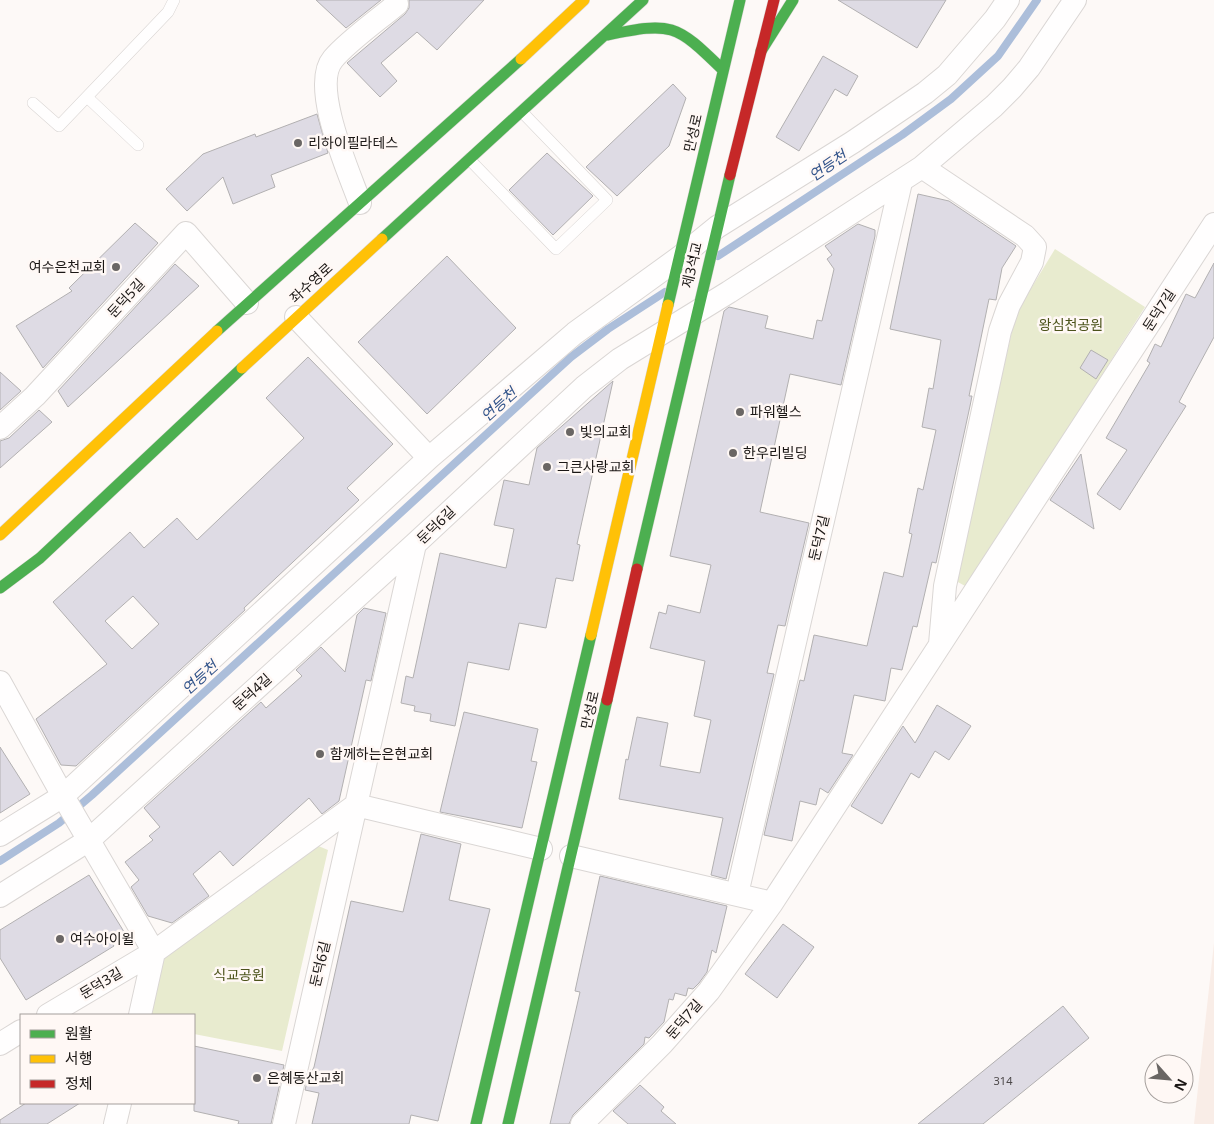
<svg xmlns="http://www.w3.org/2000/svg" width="1214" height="1124" font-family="'Noto Sans','Noto Sans KR',sans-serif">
  <rect width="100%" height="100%" fill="#fdf9f7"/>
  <path fill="#f9ede7" d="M1214 943V1124H1194Z"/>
  <path fill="#e8ebcf" d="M1055 249 1145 307 967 587 956 581 1016 313Z
    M316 845 328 850 282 1051 194 1034V1015H148L161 957Z"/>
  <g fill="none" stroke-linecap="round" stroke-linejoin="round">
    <path stroke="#acbeda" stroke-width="8" d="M718 256 902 135 951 99 998 56 1037 0
      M0 861 59 823 92 795 571 357 608 329 665 292"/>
  </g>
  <path fill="#dedbe4" stroke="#b2b0b1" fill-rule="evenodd" d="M316 0H381L346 28Z
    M409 0H484L437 50 417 32 381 63 397 81 380 97 347 63 405 14 409 8Z
    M838 0H946L917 48Z
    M823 56 858 76 847 96 835 89 799 151 776 137Z
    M673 84 686 98 669 146 617 196 586 167Z
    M317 114 328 153 271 175 275 187 233 204 223 177 187 211 166 189 203 154 255 134 256 137Z
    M547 153 593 196 553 235 509 190Z
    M918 194 949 201 1016 246 1002 268 996 300 989 299 969 396H972L970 406 936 563 932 562 917 627 913 626 902 670 891 668 885 701 854 695 842 753 853 755 828 793 820 788 816 805 800 801 792 841 764 835 800 680 804 681 814 635 867 646 884 572 903 577 912 534 909 533 918 488 923 490 936 430 922 427 929 388 933 389 941 340 890 329Z
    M135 223 158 243 43 368 16 326 72 291 69 288Z
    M858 224 875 230V236L841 385 790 374 760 512 809 523 785 626 778 625 767 673 774 674 726 879 711 875 723 818 619 799 626 759 628 760 637 717 668 723 660 766 700 773 711 720 694 716 705 661 650 648 659 612 666 614 668 605 700 613 711 565 670 556 724 311 729 307 768 316 765 328 813 339 817 320 822 321 834 269 827 259 832 255 825 246Z
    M447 256 516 328 427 414 358 342Z
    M1214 263V337L1179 402 1186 406 1120 510 1097 494 1127 450 1106 438 1150 363 1147 361 1155 344 1161 347 1186 294 1195 298Z
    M175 264 199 286 68 407 58 391Z
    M1091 350 1108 360 1096 379 1080 368Z
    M308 357 393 444 347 488 359 500 244 608 245 610 76 766 61 765 36 719 107 664 53 602 130 532 144 548 177 518 197 540 304 438 266 398ZM133 596 159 624 132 649 105 621Z
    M0 372 21 391 0 410Z
    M613 381 577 544 580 545 573 581 556 578 546 628 519 623 509 670 468 662 455 726 430 721 431 714 414 711 415 706 401 703 406 676 413 678 440 553 506 568 514 529 494 525 504 480 529 485 537 448Z
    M39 410 52 422 0 468V441L9 438Z
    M1081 454 1094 529 1050 500Z
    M364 608 386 613 371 681 366 680 339 801 322 814 309 798 233 866 220 851 193 874 209 896 172 923 148 916 131 887 139 880 125 862 153 840 149 836 160 827 144 808 261 702 266 708 302 676 296 670 321 647 345 672 357 615Z
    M937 705 971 726 949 760 935 751 919 778 911 773 882 824 851 806 903 726 915 743Z
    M464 712 538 729 531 761 537 762 522 828 440 812Z
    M0 747 30 794 0 813Z
    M421 834 461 844 449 900 490 909 438 1121 411 1115 409 1124H312L319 1093 305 1090 310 1070 312 1071 314 1067 351 901 403 912Z
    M89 875 126 935 112 943 114 946 26 1000 0 958V930Z
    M600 876 727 906 716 953 712 950 707 972 699 983 693 989 688 988 686 996 675 993 673 1000 669 999 664 1022 649 1038 645 1037 644 1044 573 1115 569 1124H550L580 992 575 991Z
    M783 924 814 947 777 998 745 974Z
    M1063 1006 1089 1038 983 1124H918Z
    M194 1046 284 1065 271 1124H238L239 1121 194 1111Z
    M640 1085 664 1107 661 1111 676 1124H628L613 1111Z
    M26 1103H80L47 1124H0V1120Z"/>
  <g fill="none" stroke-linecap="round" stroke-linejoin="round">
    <g stroke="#dad6d4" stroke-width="12">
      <path id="lane" d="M87 97 138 145
        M33 103 59 126 168 12 174 0
        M469 159 556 249 607 200 522 112"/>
    </g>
    <g stroke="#dad6d4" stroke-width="24">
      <path id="street" d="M922 167 1025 236 1035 247 1032 262 1009 305 1000 331 945 586 940 644
        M360 203C349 172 310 86 333 59 348 41 378 20 397 4
        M296 317 429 458
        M0 428 35 396 186 233 247 303
        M0 682 63 796 154 952 140 1015
        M0 835 63 796 429 458 575 333 680 257 717 227 853 142 925 93 947 75 995 19 1008 0
        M571 856 772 903
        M737 894 901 182
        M0 896 89 840 415 544 584 387 620 359 729 292 922 167 994 106 1012 88 1029 68 1075 0
        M48 1015 154 952 356 805 541 849
        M0 1044 21 1031
        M115 1124 120 1103
        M284 1124 415 544
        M582 1124 662 1044 709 991 772 903 1214 224"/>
    </g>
    <g stroke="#dad6d4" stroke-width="12">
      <path id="fast" d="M607 35C672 22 675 23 723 70
        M761 51 793 0
        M382 239 643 0
        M668 305 740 0
        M217 331 521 59
        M637 569 730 175
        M0 588 40 558 242 368
        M476 1124 591 635
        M508 1124 607 700"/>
    </g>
    <g stroke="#dad6d4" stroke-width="12">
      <path id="slow" d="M521 59 584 0
        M242 368 382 239
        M0 535 217 331
        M591 635 668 305"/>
    </g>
    <g stroke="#dad6d4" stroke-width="12">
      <path id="jam" d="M730 175 774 0
        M607 700 637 569"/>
    </g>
    <use href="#lane" stroke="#fffefe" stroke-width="11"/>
    <use href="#street" stroke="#fffefe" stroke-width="22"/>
    <use href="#fast" stroke="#4caf50" stroke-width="11"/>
    <use href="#slow" stroke="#ffc107" stroke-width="11"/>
    <use href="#jam" stroke="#c62828" stroke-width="11"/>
  </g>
  <g fill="#6a6664" stroke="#fff8f5" stroke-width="2">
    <circle cx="298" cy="143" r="5"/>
    <circle cx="116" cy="267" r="5"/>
    <circle cx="740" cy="412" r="5"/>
    <circle cx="570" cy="432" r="5"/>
    <circle cx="733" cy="453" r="5"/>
    <circle cx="547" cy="467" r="5"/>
    <circle cx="320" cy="754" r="5"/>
    <circle cx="60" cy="939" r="5"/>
    <circle cx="257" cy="1078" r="5"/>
  </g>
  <g text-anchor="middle" stroke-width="5" stroke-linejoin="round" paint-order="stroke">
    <g font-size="11" fill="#4c4849">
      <text x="1003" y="1085">314</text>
    </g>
    <g font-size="14" fill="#1b1715" stroke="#fff8f5">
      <text transform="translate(693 133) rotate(-77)" y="5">만성로</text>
      <text transform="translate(692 265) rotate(-77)" y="5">제3석교</text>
      <text transform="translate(311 283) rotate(-42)" y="5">좌수영로</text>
      <text transform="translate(126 298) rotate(-47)" y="5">둔덕5길</text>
      <text transform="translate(1159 310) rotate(-57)" y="5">둔덕7길</text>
      <text transform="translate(436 525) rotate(-44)" y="5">둔덕6길</text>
      <text transform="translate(819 538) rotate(-77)" y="5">둔덕7길</text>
      <text transform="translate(252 692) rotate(-42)" y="5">둔덕4길</text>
      <text transform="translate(590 710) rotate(-77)" y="5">만성로</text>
      <text transform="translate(320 964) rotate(-77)" y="5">둔덕6길</text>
      <text transform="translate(101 983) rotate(-31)" y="5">둔덕3길</text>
      <text transform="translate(684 1019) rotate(-49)" y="5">둔덕7길</text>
    </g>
    <g font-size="14" fill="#1b1715" stroke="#fff8f5" text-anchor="start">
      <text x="308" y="148">리하이필라테스</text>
      <text x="106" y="272" text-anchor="end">여수은천교회</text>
      <text x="750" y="417">파워헬스</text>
      <text x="580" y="437">빛의교회</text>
      <text x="743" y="458">한우리빌딩</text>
      <text x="557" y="472">그큰사랑교회</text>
      <text x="330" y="759">함께하는은현교회</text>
      <text x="70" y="944">여수아이윌</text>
      <text x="267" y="1083">은혜동산교회</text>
    </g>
    <g font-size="14" fill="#4c531b" stroke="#fff8f5">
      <text x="1071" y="330">왕심천공원</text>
      <text x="239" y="980">식교공원</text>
    </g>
    <g font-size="15" font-style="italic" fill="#31538a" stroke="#fff8f5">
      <text transform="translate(828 166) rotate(-34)" y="5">연등천</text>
      <text transform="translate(499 405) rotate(-42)" y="5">연등천</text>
      <text transform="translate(200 678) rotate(-42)" y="5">연등천</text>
    </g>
  </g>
  <rect x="20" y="1014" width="175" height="90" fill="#fff8f5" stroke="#a49e9b"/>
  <rect x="30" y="1030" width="25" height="8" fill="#4caf50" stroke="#a49e9b"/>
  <text x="65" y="1039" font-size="15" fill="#1b1715">원활</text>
  <rect x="30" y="1055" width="25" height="8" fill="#ffc107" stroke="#a49e9b"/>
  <text x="65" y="1064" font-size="15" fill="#1b1715">서행</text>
  <rect x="30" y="1080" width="25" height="8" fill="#c62828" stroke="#a49e9b"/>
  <text x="65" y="1089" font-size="15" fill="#1b1715">정체</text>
  <g transform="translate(1169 1079) rotate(117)"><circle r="24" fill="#fff8f5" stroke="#a49e9b"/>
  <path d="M0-4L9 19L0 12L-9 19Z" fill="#6a6664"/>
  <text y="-8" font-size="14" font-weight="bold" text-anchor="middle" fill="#1b1715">N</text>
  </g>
</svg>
